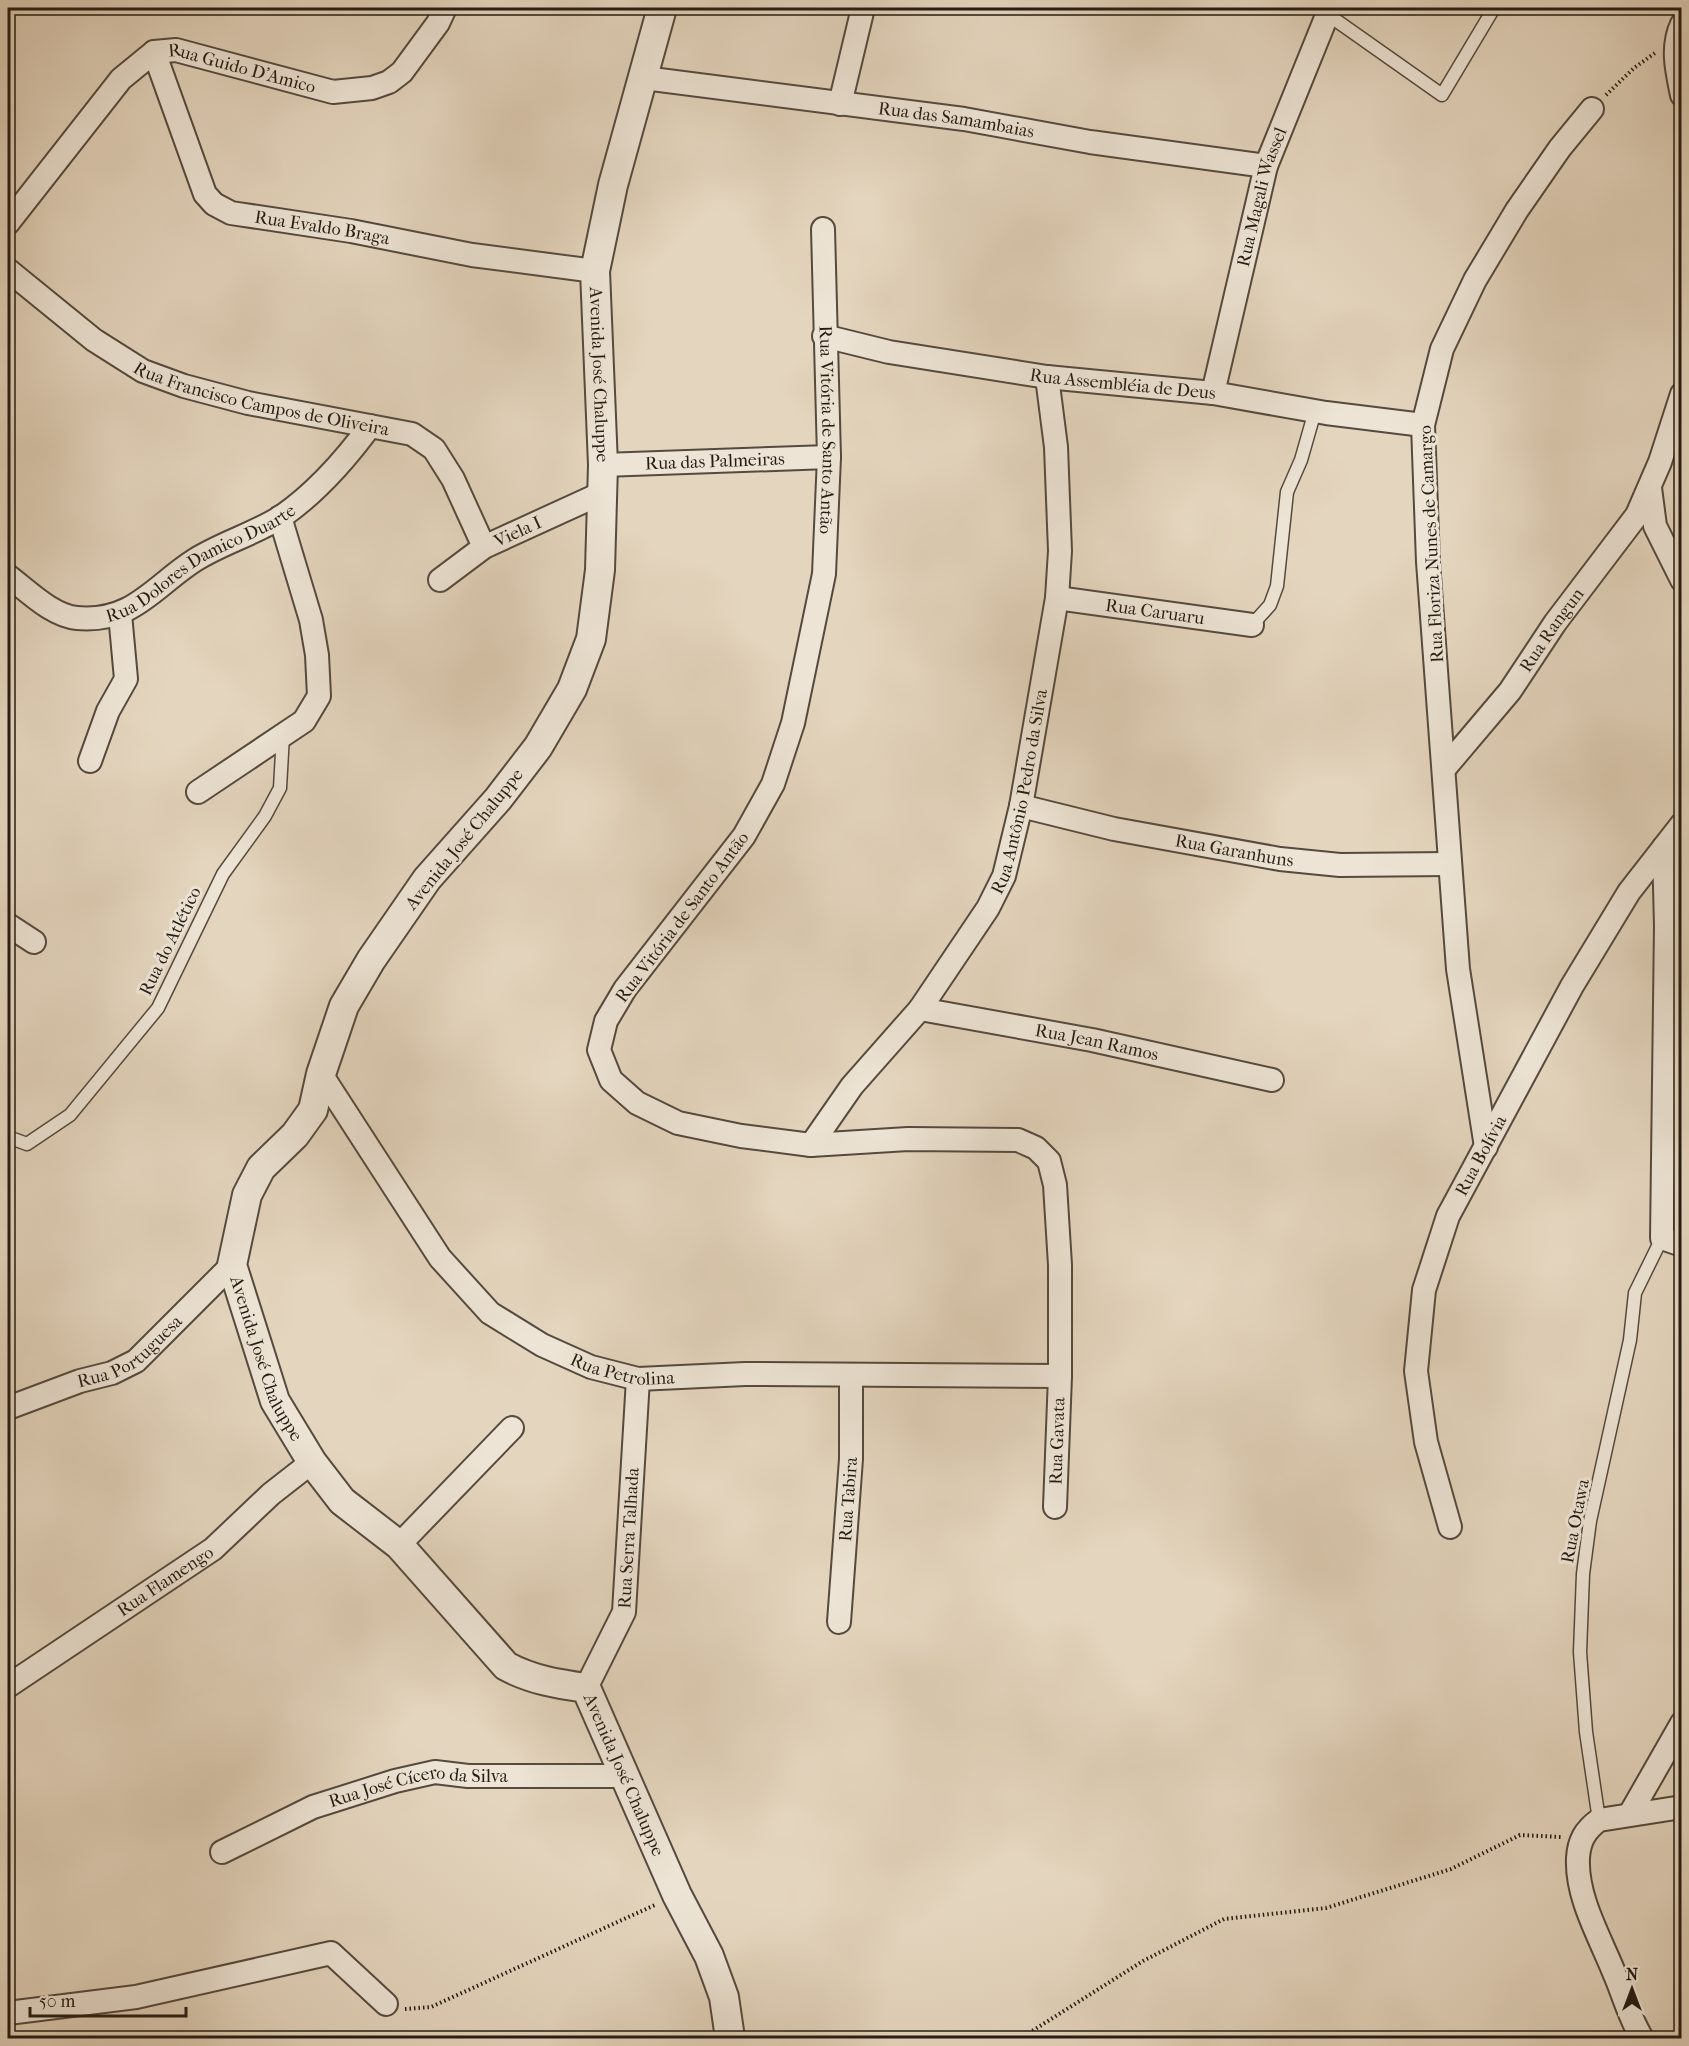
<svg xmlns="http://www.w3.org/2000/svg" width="1689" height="2046" font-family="'IM FELL French Canon',serif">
  <rect width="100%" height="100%" fill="#e4d5be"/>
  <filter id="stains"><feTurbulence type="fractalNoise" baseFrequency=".00333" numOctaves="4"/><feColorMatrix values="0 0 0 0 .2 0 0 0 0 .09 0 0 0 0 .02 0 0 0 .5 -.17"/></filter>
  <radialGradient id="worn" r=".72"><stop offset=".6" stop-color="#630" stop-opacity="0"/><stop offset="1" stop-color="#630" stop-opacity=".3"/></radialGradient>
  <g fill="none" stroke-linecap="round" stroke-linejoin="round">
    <g stroke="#554a3e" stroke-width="15">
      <path id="service" d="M1327 14 1442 95 1494 8
        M1252 625 1270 605 1277 586 1287 492 1301 460 1315 411
        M8 1137 27 1144 70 1115 158 1008 223 874 265 816 280 788 283 735
        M1599 1820 1586 1732 1580 1652 1583 1574 1590 1521 1630 1340 1635 1293 1662 1238"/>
    </g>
    <g stroke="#554a3e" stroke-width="26">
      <g id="minor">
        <path d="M1682 24C1671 47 1677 71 1682 95"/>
        <path id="s1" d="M154 52 205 194 214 204 231 213 351 231 472 255 595 271"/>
        <path id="s2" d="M644 78 964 119 1090 142 1266 166"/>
        <path d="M840 104 863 8"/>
        <path id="s3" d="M8 223 121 79 154 52 176 50 333 92 372 88 389 82 402 72 438 23 445 8"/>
        <path id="s4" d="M823 229 829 457 824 574 793 723 773 784 744 836 625 989 606 1021 599 1050 611 1080 637 1103 678 1123 741 1136 811 1145 908 1139 1018 1140 1036 1148 1049 1161 1055 1185 1060 1265V1376L1055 1507"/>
        <path id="s5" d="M8 270 94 340 143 371 184 386 248 403 412 434 434 449 453 479 484 547"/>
        <path id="s6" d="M824 336 889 352 1047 377 1213 393 1326 413 1423 425"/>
        <path id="s7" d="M1213 393 1266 166 1330 8"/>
        <path id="s8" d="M603 465 829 457"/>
        <path d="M1650 488 1655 526 1682 580"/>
        <path id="s9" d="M8 576C27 590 52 616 77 618 133 623 154 586 195 560 222 543 254 534 281 517 316 493 345 460 370 426"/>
        <path id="s10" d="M440 580 484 547 602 493"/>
        <path id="s11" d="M1057 598 1252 625"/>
        <path d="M90 761 108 711 126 679 120 614"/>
        <path id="s12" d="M1444 769 1510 691 1555 623 1637 515 1660 462 1682 394"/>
        <path d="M198 792 304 721 319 696 317 655 311 620 280 517"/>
        <path id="s13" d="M1021 806 1114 829 1280 859 1340 865 1449 864"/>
        <path d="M1664 847 1666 926 1662 1238 1682 1245"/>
        <path d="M8 925 34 942"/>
        <path id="s14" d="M920 1009 1092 1040 1272 1080"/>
        <path id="s15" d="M321 1074 440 1258 490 1313 542 1345 591 1367 638 1379 745 1374 1060 1376"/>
        <path id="s16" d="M811 1145 852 1086 920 1009 988 908 1004 876 1021 806 1057 598 1060 551 1056 447 1047 377"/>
        <path d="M1486 1147 1458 969 1428 562 1423 425 1442 349 1475 280 1517 210 1560 148 1592 109"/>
        <path id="s17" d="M8 1408 80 1381 112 1373 136 1361 232 1265"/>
        <path id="s18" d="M1450 1527 1426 1442 1416 1371 1424 1290 1448 1216 1572 986 1629 892 1682 824"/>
        <path d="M399 1545 512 1428"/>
        <path id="s19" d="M839 1622 851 1459V1376"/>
        <path id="s20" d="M8 1686 213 1549 271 1494 312 1462"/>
        <path id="s21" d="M586 1688 624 1612 638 1379"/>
        <path d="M1630 1814 1682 1723"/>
        <path id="s22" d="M222 1852 313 1807 395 1781 435 1772 468 1776H627"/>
        <path d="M8 2013 136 1997 331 1953 386 2004"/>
        <path d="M1642 2038C1630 2019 1624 1996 1615 1975 1601 1939 1576 1898 1578 1858 1579 1841 1585 1830 1599 1820L1682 1807"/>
      </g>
    </g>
    <g stroke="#554a3e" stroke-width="32">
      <g id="tertiary">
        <path id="s23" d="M662 8 613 185 595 271 603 465 600 570 591 639 572 689 538 747 498 799 427 879 371 960 344 1006 321 1074 313 1110 295 1135 261 1168 247 1195 232 1265 275 1401 312 1462 342 1501 399 1545 506 1666C532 1680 558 1684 586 1688L677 1895 709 1956 724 1997 730 2038"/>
      </g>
    </g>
    <path stroke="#251c14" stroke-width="4" stroke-dasharray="1.5 3" stroke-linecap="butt" d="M1606 95 1634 68 1655 53
      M405 2009 431 2007 657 1904
      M1021 2038 1143 1961 1224 1919 1326 1908 1451 1869 1520 1835 1561 1837"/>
    <use href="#service" stroke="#ede4d5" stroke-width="12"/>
    <use href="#minor" stroke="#ede4d5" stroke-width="22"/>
    <use href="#tertiary" stroke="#ede4d5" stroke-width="28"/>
  </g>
  <g text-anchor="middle" stroke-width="6" stroke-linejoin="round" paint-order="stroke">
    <g font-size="18" fill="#251c14" stroke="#ede4d5">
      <text dy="6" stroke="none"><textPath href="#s3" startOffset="316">Rua Guido D'Amico</textPath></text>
      <text dy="6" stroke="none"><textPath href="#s2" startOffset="315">Rua das Samambaias</textPath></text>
      <text dy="6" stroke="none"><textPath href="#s7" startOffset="202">Rua Magali Wassel</textPath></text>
      <text dy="6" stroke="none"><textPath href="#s1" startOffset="276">Rua Evaldo Braga</textPath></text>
      <text dy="6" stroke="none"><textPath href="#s23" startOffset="375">Avenida José Chaluppe</textPath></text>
      <text dy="6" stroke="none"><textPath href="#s6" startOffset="303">Rua Assembléia de Deus</textPath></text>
      <text dy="6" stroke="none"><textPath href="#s5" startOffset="291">Rua Francisco Campos de Oliveira</textPath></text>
      <text dy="6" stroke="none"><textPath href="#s4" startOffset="201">Rua Vitória de Santo Antão</textPath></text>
      <text dy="6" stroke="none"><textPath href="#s8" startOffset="112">Rua das Palmeiras</textPath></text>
      <text dy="6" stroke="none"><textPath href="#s10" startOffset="92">Viela I</textPath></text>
      <text transform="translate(1431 544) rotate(-93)" y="6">Rua Floriza Nunes de Camargo</text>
      <text dy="6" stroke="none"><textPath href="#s9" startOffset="220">Rua Dolores Damico Duarte</textPath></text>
      <text dy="6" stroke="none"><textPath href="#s11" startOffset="99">Rua Caruaru</textPath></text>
      <text dy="6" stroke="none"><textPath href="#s12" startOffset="176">Rua Rangun</textPath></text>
      <text dy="6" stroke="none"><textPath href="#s16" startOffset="418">Rua Antônio Pedro da Silva</textPath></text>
      <text transform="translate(464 839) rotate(-51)" y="6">Avenida José Chaluppe</text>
      <text dy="6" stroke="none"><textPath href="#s13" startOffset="218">Rua Garanhuns</textPath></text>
      <text transform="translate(682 917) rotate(-53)" y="6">Rua Vitória de Santo Antão</text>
      <text transform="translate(170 941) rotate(-64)" y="6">Rua do Atlético</text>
      <text dy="6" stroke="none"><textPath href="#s14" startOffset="180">Rua Jean Ramos</textPath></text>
      <text dy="6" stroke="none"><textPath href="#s18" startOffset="388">Rua Bolívia</textPath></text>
      <text dy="6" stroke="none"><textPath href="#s17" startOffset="136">Rua Portuguesa</textPath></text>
      <text dy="6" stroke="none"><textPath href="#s23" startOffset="1474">Avenida José Chaluppe</textPath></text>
      <text dy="6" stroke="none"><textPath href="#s15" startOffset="440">Rua Petrolina</textPath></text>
      <text transform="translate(1057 1441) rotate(-88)" y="6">Rua Gavata</text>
      <text dy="6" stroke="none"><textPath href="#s19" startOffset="123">Rua Tabira</textPath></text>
      <text transform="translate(1575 1521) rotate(-79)" y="6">Rua Otawa</text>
      <text dy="6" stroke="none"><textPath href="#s21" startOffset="159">Rua Serra Talhada</textPath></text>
      <text dy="6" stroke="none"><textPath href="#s20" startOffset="189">Rua Flamengo</textPath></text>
      <text dy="6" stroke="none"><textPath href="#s23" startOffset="2049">Avenida José Chaluppe</textPath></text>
      <text dy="6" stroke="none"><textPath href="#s22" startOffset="210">Rua José Cícero da Silva</textPath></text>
    </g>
  </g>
  <rect width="1689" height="2046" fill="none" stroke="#e4d5be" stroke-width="30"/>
  <rect x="9" y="9" width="1671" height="2028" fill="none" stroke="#251c14" stroke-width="3"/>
  <rect x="15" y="15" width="1659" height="2016" fill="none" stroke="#251c14" stroke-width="1.5"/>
  <g transform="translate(1632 1989)" stroke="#ede4d5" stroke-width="4.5" paint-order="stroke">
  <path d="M0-4.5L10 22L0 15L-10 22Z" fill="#251c14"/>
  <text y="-9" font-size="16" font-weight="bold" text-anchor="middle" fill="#251c14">N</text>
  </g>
  <path d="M30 2007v9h156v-9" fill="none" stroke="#251c14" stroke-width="3"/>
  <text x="39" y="2007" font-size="18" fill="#251c14" stroke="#ede4d5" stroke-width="4.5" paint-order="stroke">50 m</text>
  <rect width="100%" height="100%" filter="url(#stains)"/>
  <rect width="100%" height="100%" fill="url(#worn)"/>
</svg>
